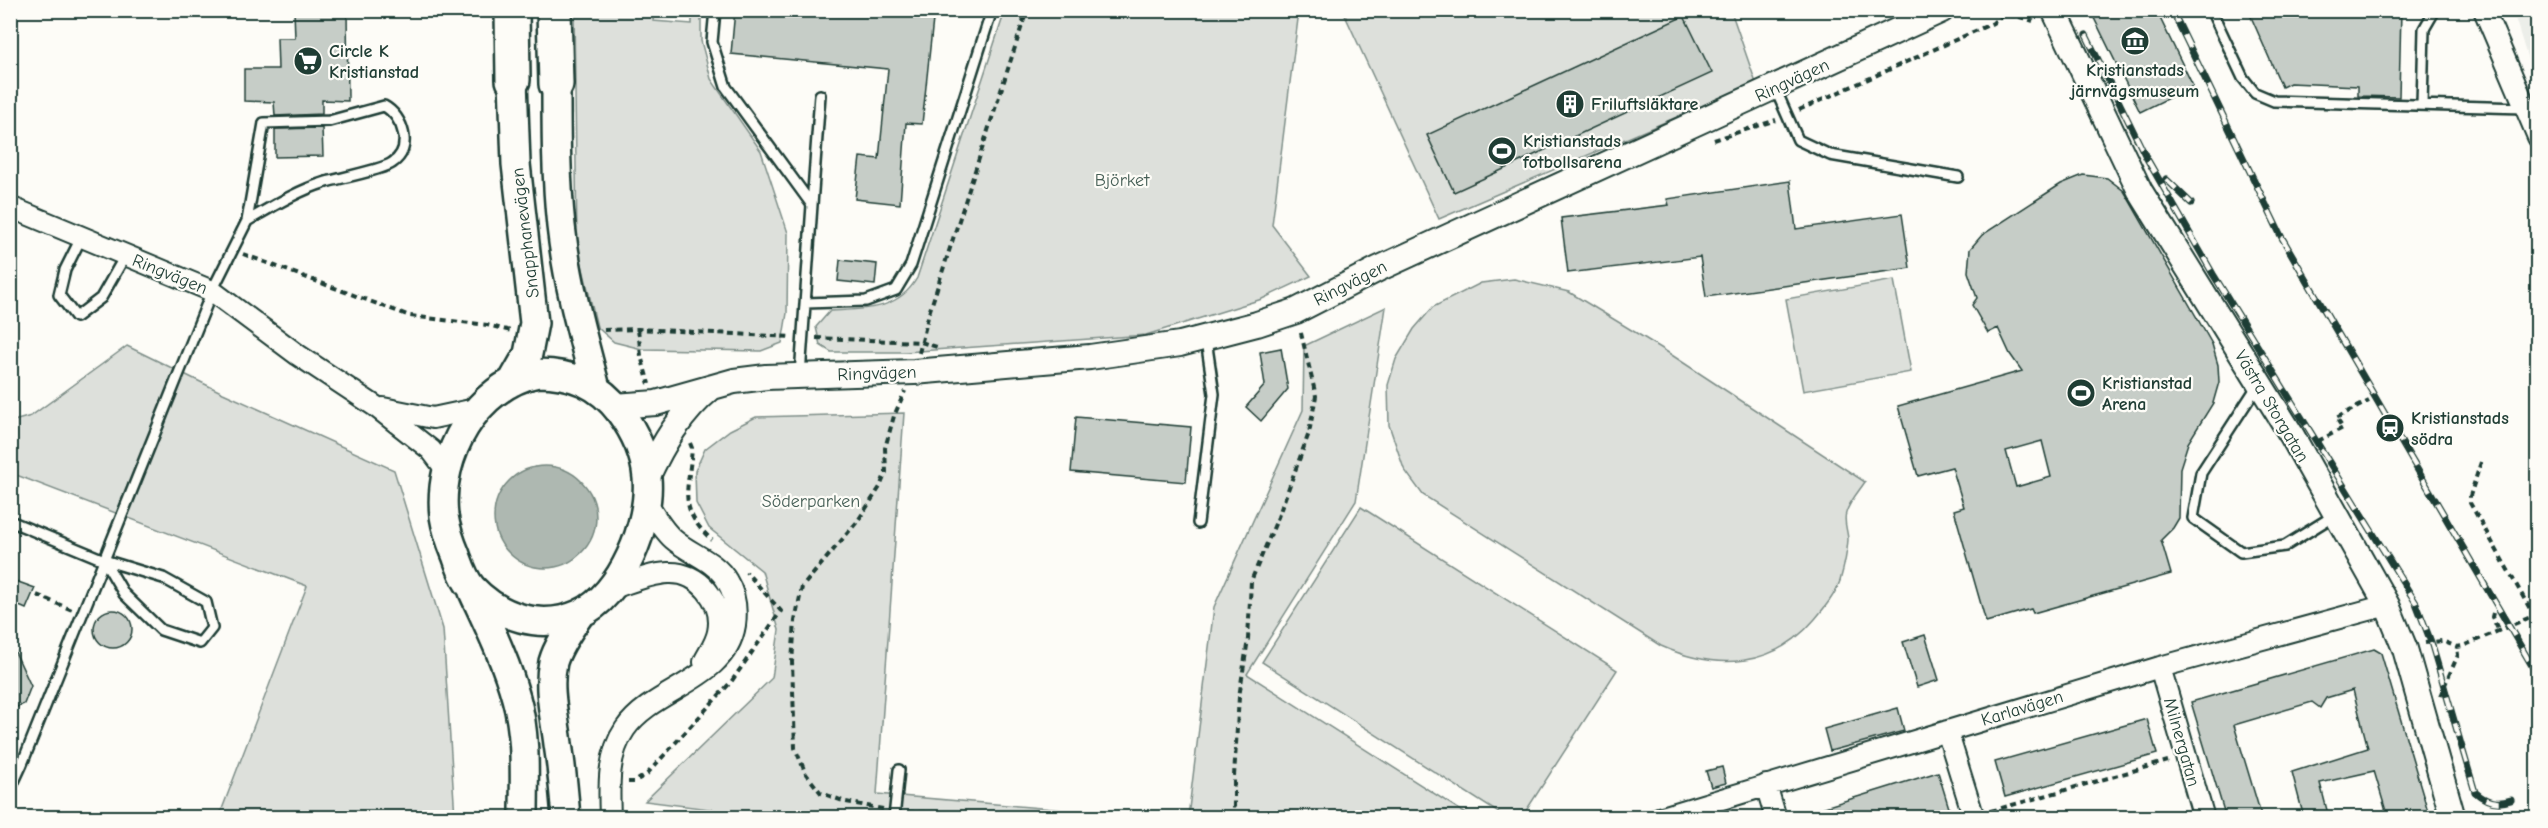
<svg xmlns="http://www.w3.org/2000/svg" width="2548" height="828" font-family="'Comic Neue',sans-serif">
  <rect width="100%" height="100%" fill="#fdfcf7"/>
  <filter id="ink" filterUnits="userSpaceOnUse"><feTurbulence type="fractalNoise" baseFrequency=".0167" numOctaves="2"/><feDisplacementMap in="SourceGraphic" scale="12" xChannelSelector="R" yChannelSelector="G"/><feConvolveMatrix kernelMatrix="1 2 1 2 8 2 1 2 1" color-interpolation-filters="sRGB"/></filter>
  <g filter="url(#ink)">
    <path fill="#eceee9" d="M2513 11H2537V89Z"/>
    <path fill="#dde0db" stroke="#7e8e88" stroke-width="1.5" d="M574 11H654L653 21 692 24V11H701V41L711 79 761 151 788 233 787 313 782 343 761 351 642 349 614 342 597 327 577 244Z
      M1005 11H1299L1272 225 1311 276 1262 299 1146 335 905 352H831L820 345 816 327 830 311C865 309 898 311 917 278Z
      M1343 11H1731L1756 83 1439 219Z
      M1514 279 1569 292 1661 348 1865 482C1859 491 1849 502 1846 513 1843 521 1848 532 1848 540 1847 554 1844 567 1840 581 1835 595 1825 607 1815 619 1774 668 1717 671 1661 646L1423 495 1404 469 1389 425 1388 385 1396 359 1414 329 1433 307 1481 283Z
      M1894 280 1911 372 1803 391 1786 299Z
      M1386 307 1356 501 1247 674 1471 817H1188L1214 607 1303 410 1304 346Z
      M127 346 223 393 394 470 443 629 455 817H219L307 586 11 473 10 422 31 416Z
      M904 413 877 794 1147 817 780 818 645 801 772 678 779 630 762 571 709 528 696 503 695 471 705 449 730 430 756 417Z
      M1361 507 1617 670 1522 817H1505L1262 662Z"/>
    <path fill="#aeb8b1" stroke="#75877f" stroke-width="1.5" d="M494 517a51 51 0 1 1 102 0a51 51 0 1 1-102 0Z"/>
    <path fill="#c6cdc7" stroke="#1f3d34" stroke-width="1.5" fill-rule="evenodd" d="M294 10H347L348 101 322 100V114L275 116 274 102 244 101V69H278L277 38H295Z
      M735 10H934L922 124 906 123 900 204 855 199 860 157 879 159 888 69 731 54Z
      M2109 10H2156L2193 86 2140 112 2094 18Z
      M2248 10H2401L2399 97 2358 96V86L2290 83 2282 87Z
      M1684 16 1712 73 1454 192 1427 135Z
      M322 128 323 156 275 157V129Z
      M2083 175 2107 178 2124 191 2212 344 2218 365 2219 382 2213 403 2188 443 2180 468 2179 518 2173 528 2161 540 2171 574 2033 613 2031 609 1986 622 1954 510 1964 507 1952 467 1918 476 1898 406 2022 371 2010 354 1998 328 1988 333 1972 305 1977 298 1968 272 1970 249 1982 235 2061 184ZM2042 441 2051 477 2016 487 2006 451Z
      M1790 181 1796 229 1902 214 1910 268 1706 297 1700 257 1568 273 1561 218 1669 205 1667 199Z
      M840 260 877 264 875 285 838 281Z
      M1281 348 1288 389 1261 421 1246 407 1265 385 1260 352Z
      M1076 417 1191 427 1186 482 1071 472Z
      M10 579 35 588 26 609 10 602Z
      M94 629a19 19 0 1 1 38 0a19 19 0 1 1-38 0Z
      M1925 635 1939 680 1917 687 1903 642Z
      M10 641 31 686 24 704 10 710Z
      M2374 649 2381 653 2430 818H2388L2374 771 2320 783 2329 818H2304L2292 772 2368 748 2353 690 2326 698 2320 708 2312 702 2234 725 2262 818H2226L2191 702Z
      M1898 708 1904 731 1830 751 1824 729Z
      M2147 719 2157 754 2005 797 1995 762Z
      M1722 767 1726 783 1711 787 1706 771Z
      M1938 772 1949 808 1919 818H1802V814Z"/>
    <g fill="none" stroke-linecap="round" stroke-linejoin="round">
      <g stroke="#1f3d34" stroke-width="14">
        <path id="service" d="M715 10 712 42 726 87 812 205 800 375
          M2211 10 2243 78 2255 93 2274 101 2524 108
          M1775 88 1798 140 1830 155 1958 177
          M2422 105 2424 29 2435 10
          M812 205 820 95
          M82 236 65 270 59 295 76 317 101 298 125 256
          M806 303 866 301 896 290 911 265 992 10
          M2258 385 2201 473 2193 518 2241 552 2285 546 2335 515
          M10 521 104 560 212 291 247 221 264 123 329 121 384 106C403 116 414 149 392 163 382 170 340 178 326 182 297 191 273 206 247 221
          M1198 523 1214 394 1206 340
          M104 560 163 578 206 602 212 628 200 643 161 630 124 594Z
          M10 759 22 764 10 790
          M22 764 104 560
          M894 818 899 770"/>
      </g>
      <g stroke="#1f3d34" stroke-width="24">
        <path id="minor" d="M2484 10 2538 137
          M10 207 212 291 298 355 375 406 431 450 447 471
          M383 408 433 418 480 408
          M610 589C629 583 648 574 668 573 699 571 724 602 718 632 716 643 709 652 704 662
          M2160 667 2204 818
          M1947 731 1974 818
          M1766 785 1776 818
          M610 818C609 788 607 755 625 729 654 687 726 681 735 625 737 610 735 594 727 581 716 561 690 554 673 539 662 529 654 515 646 502
          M1659 818 2160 667 2387 605"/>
      </g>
      <g stroke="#1f3d34" stroke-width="28">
        <path id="tertiary" d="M2054 10 2140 191 2291 434 2387 605 2405 649 2453 818
          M615 406 656 403 734 381 766 377 914 372 1090 357 1180 344 1257 324 1296 311 1378 269 1942 10
          M647 478C663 443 681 413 711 388"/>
      </g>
      <g stroke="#1f3d34" stroke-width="32">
        <path id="secondary" d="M556 84C556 132 556 179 561 226 567 281 582 335 596 388
          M538 373C572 373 599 384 620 412 634 431 645 454 647 478 651 522 622 596 579 614 541 631 499 617 472 588 464 579 460 566 456 555 451 543 446 529 444 516 437 456 476 385 538 373Z
          M512 382 528 354 534 323 516 164 513 80
          M473 592C489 627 506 661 516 698 527 737 524 778 524 818
          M566 818C564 793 562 769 558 744 555 718 547 689 553 662 558 645 570 629 580 614"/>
      </g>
      <g stroke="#1f3d34" stroke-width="38">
        <path id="motorway" d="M512 10 513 80
          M554 10 556 84"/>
      </g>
      <path stroke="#1f3d34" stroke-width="4" stroke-dasharray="6 4.5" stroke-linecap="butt" d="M2027 10 2033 20
        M1799 110 1993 23C2004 9 2018 17 2033 21
        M1714 140 1776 120
        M243 254 410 316 487 325 511 331
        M638 329 641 356 649 384
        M604 330 638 329 791 337
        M816 338 921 342 940 348
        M919 353 929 313 1027 10
        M2318 441 2343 428 2336 418 2369 401
        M690 443 692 448C689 490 676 508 712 540
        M2481 462 2470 496V503L2538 623
        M37 595 72 610
        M2493 613 2492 617 2499 631
        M2425 643 2442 641 2457 647 2463 646 2533 616
        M2440 696 2458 655 2457 647
        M628 782H634L647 774 731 682 781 611 746 572
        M883 809 846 802 821 793 806 774 795 748 792 662 795 621 802 587 857 522 880 487 886 472 885 448 894 416 905 391
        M1991 811 2168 761
        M908 812 964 814 971 818
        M1234 818V776L1239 697 1248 639 1251 581 1278 517 1309 433 1316 396 1300 329"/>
      <use href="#service" stroke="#fdfcf7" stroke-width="9"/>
      <use href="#minor" stroke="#fdfcf7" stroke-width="20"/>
      <use href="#tertiary" stroke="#fdfcf7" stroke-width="24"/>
      <use href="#secondary" stroke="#fdfcf7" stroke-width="27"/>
      <use href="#motorway" stroke="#fdfcf7" stroke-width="33"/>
      <g stroke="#1f3d34" stroke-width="7">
        <path id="rail" d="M2172 10 2281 236 2538 676
          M2086 35 2146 157 2213 274 2416 603 2431 642 2475 792C2486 802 2497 805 2511 800
          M2166 179 2191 203"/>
      </g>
      <use href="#rail" stroke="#fdfcf7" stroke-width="4.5" stroke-dasharray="14" stroke-linecap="butt"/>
    </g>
  </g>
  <defs>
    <g id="museum-disc" transform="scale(1.5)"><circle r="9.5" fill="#1f3d34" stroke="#fdfcf7"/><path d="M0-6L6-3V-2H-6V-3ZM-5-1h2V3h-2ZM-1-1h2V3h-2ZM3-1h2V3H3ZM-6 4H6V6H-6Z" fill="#fff"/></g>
    <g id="supermarket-disc" transform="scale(1.5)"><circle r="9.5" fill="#1f3d34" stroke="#fdfcf7"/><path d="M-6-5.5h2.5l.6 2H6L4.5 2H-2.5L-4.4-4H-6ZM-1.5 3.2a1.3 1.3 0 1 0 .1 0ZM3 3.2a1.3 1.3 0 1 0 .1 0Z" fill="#fff"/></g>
    <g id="building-disc" transform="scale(1.5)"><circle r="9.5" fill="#1f3d34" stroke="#fdfcf7"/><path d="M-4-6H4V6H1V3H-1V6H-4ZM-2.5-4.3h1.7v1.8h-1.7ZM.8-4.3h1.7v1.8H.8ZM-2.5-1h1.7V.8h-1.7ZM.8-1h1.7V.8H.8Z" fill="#fff"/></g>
    <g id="stadium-disc" transform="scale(1.5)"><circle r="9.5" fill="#1f3d34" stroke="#fdfcf7"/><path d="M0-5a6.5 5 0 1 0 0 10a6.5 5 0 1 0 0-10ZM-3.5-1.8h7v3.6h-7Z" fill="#fff"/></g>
    <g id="station-disc" transform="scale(1.5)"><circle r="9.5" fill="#1f3d34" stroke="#fdfcf7"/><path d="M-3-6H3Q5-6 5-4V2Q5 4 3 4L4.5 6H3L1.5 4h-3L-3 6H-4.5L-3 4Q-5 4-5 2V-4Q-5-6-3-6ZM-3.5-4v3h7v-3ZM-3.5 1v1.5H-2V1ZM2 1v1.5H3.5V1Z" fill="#fff"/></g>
  </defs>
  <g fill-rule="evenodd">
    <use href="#museum-disc" x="2135" y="41"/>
    <use href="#supermarket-disc" x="308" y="61"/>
    <use href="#building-disc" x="1570" y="104"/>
    <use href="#stadium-disc" x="1502" y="151"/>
    <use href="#stadium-disc" x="2081" y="393"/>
    <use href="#station-disc" x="2390" y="428"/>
  </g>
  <g text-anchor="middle" stroke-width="4.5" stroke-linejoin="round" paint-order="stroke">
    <g font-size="18" font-weight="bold" fill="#1f3d34" stroke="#fdfcf7" text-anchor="start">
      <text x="329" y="57">Circle K<tspan x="329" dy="21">Kristianstad</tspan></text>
      <text x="2135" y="76" text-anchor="middle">Kristianstads<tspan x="2135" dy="21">järnvägsmuseum</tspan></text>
      <text x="1591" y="110">Friluftsläktare</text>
      <text x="1523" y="147">Kristianstads<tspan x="1523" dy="21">fotbollsarena</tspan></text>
      <text x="2102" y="389">Kristianstad<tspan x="2102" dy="21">Arena</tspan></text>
      <text x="2411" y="424">Kristianstads<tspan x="2411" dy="21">södra</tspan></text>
    </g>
    <g font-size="18" fill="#1f3d34" stroke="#fdfcf7">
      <text transform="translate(1792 80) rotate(-25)" y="6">Ringvägen</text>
      <text transform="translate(525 233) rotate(-97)" y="6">Snapphanevägen</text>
      <text transform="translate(170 274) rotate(22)" y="6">Ringvägen</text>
      <text transform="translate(1350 283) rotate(-27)" y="6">Ringvägen</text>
      <text transform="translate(877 373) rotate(-2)" y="6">Ringvägen</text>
      <text transform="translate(2272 406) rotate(59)" y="6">Västra Storgatan</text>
      <text transform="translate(2022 708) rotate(-17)" y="6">Karlavägen</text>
      <text transform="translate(2182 742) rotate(74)" y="6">Milnergatan</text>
    </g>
    <g font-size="18" fill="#455e55" stroke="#fdfcf7">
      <text x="1122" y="186">Björket</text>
      <text x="811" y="507">Söderparken</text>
    </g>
  </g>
  <rect width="2548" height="828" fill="none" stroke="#fdfcf7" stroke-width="36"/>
  <rect x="18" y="18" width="2512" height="792" fill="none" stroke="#1f3d34" stroke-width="2" filter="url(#ink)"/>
</svg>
